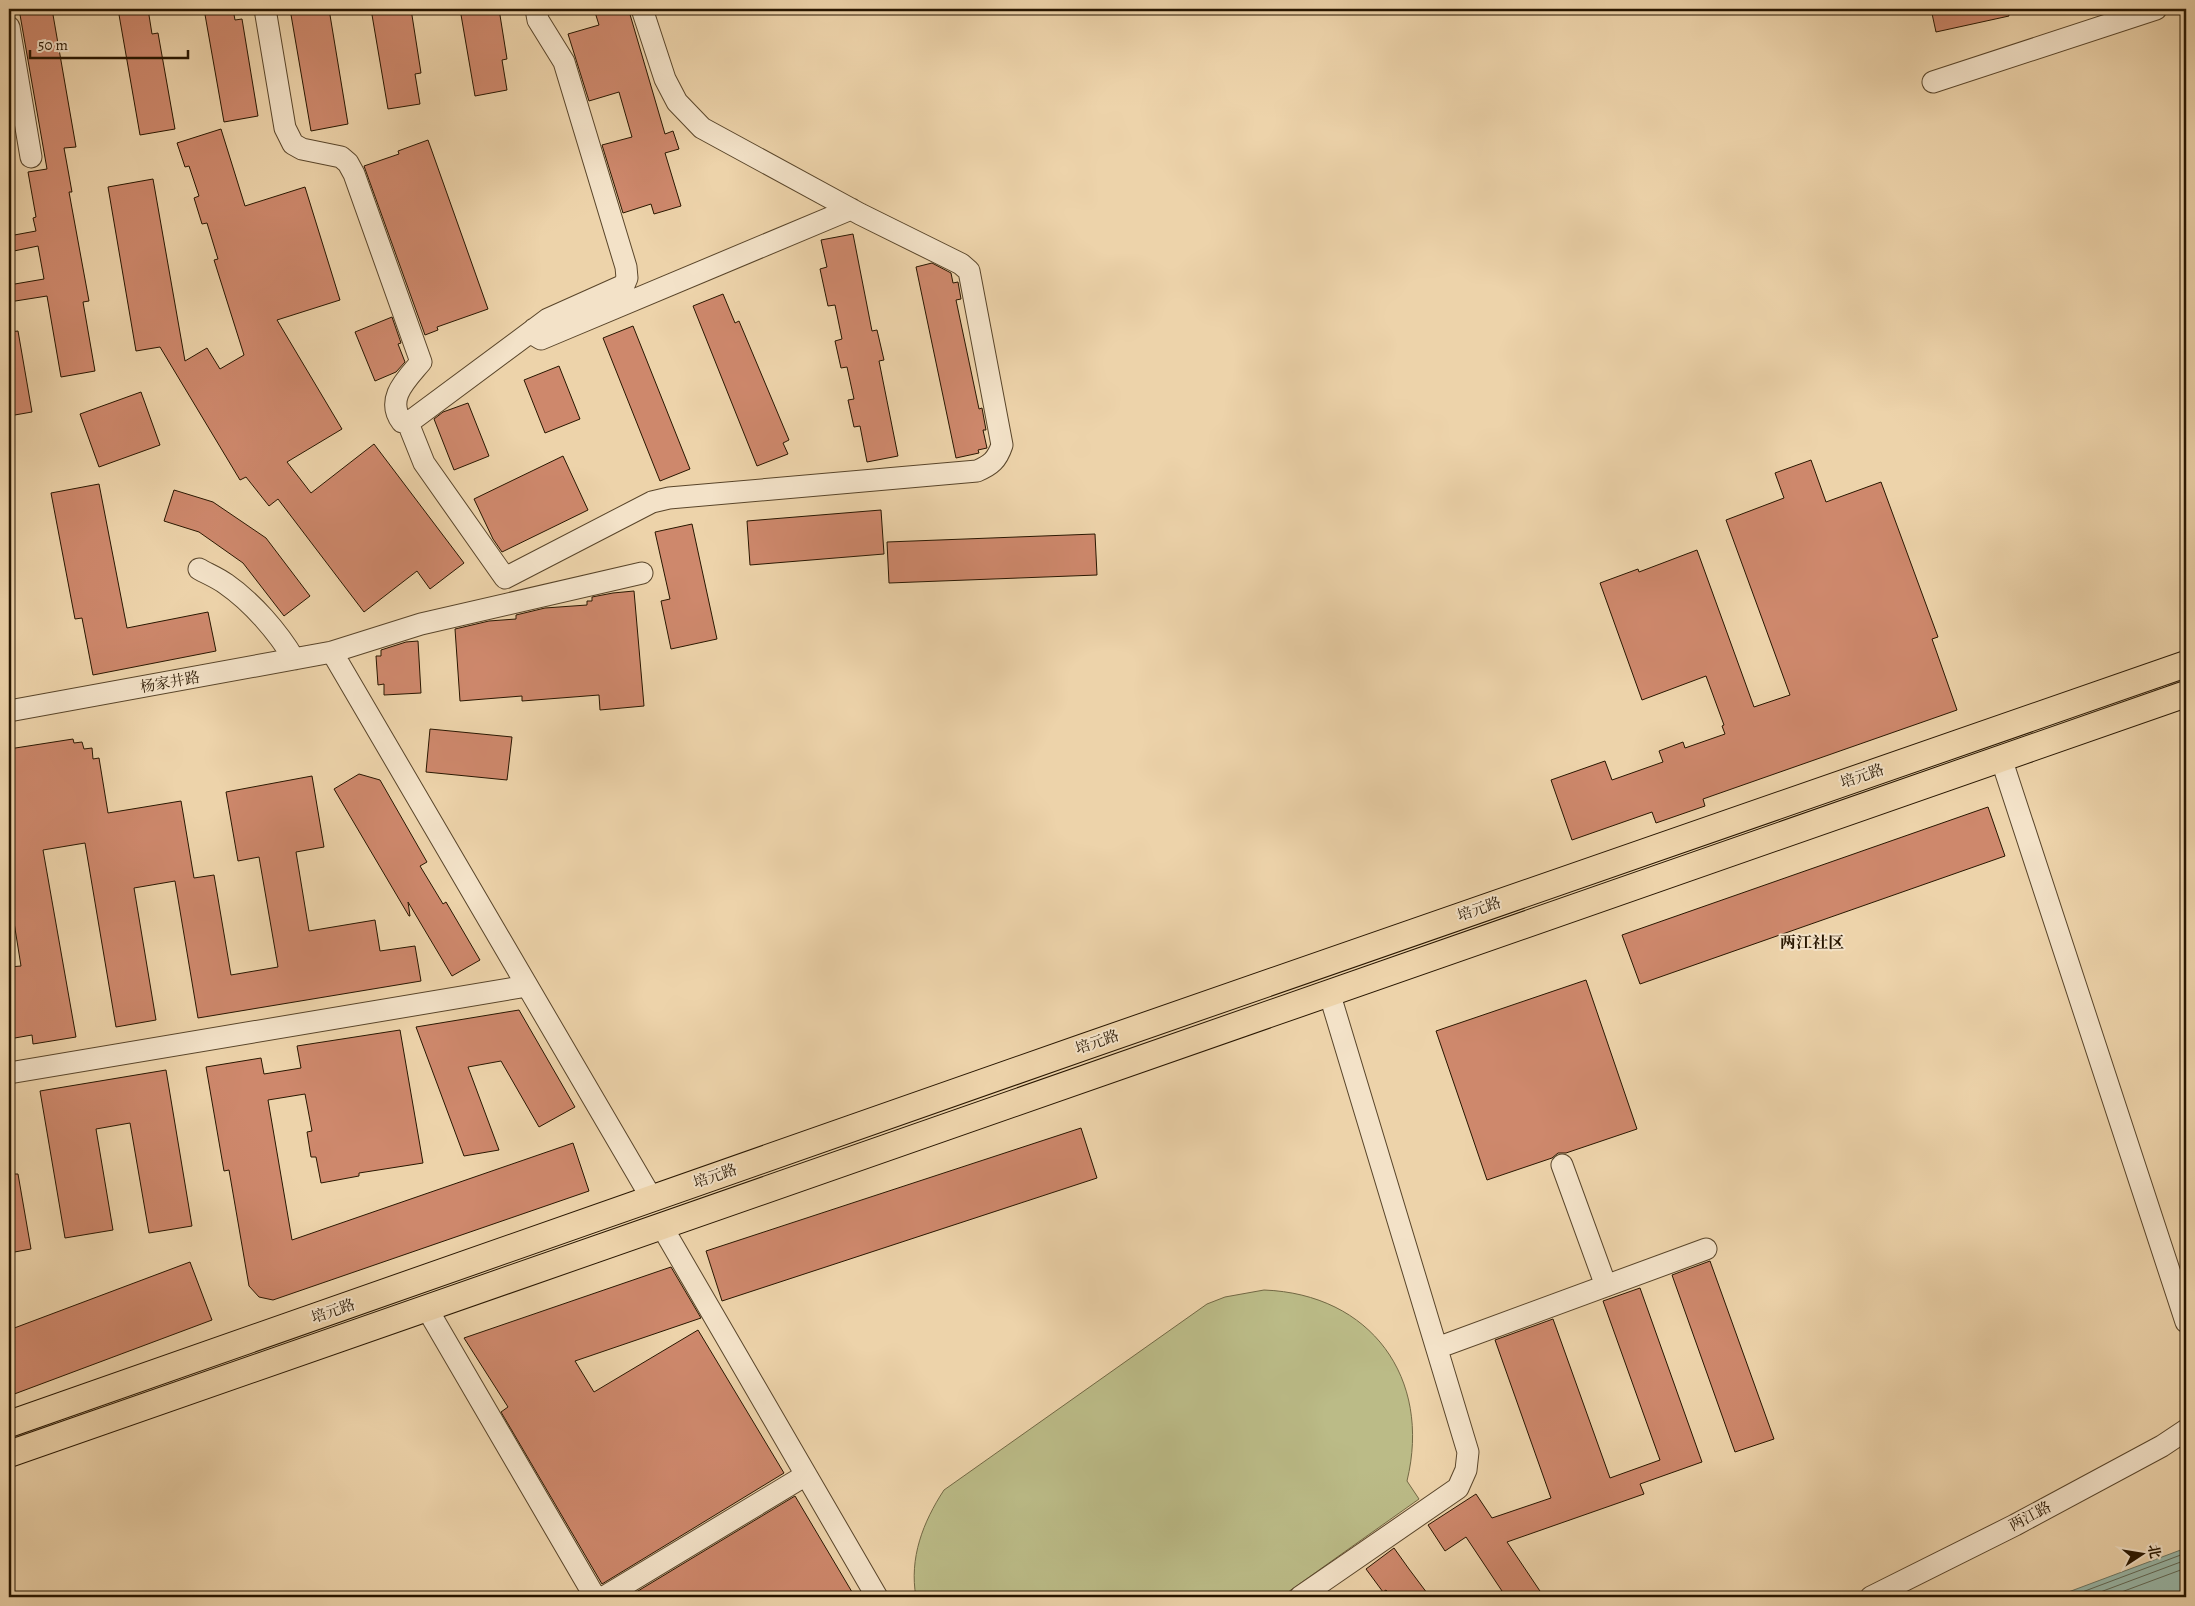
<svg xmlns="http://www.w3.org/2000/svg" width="2195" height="1606" font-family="Alegreya,'Noto Serif SC',serif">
  <rect width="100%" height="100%" fill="#edd3aa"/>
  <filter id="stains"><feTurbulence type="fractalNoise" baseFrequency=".004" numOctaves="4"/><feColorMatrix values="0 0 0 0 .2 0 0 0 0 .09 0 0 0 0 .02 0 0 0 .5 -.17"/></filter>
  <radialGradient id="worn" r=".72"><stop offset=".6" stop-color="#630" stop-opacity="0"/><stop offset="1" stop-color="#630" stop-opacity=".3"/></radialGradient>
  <path fill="#bbbb87" stroke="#726844" d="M1264 1290C1371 1294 1432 1378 1407 1481L1419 1499 1281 1597H916C909 1558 923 1522 944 1490L1207 1304 1225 1297Z"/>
  <path fill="#99b8a9" stroke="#6c7765" d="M2186 1548V1597H2055Z"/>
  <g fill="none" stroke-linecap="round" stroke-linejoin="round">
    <path stroke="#606754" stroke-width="1" d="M2069 1597 2186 1553
      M2087 1597 2186 1560
      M2108 1597 2186 1568"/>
  </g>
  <path fill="#ce886c" stroke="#281600" d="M19 9H52L76 147 64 148 72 192H69L89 301 83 302 95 371 61 377 47 296 9 302V285L44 279 38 246 9 252V236L36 231 33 218 36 217 28 172 47 169Z
    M118 9H148L152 34 158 33 175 129 140 135Z
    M204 9H233L235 20 242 19 258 116 224 122Z
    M290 9H329L348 124 311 131Z
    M371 9H411L421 73 415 74 420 104 388 109Z
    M460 9H499L507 59 502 60 507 90 475 96Z
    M594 9H623L624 13 629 11 665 134 673 131 679 149 665 153 681 206 654 214 651 204 623 213 602 145 632 137 619 92 589 101 568 34 599 25Z
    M1931 9H2008L2009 16 1936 32Z
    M221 129 245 206 305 187 340 300 277 320 342 429 287 462 311 493 374 444 464 563 430 589 417 571 364 612 278 499 269 506 246 477 240 480 160 347 136 351 108 187 153 179 185 361 207 348 220 369 244 355 214 260 218 259 207 223 202 224 194 198 199 196 189 166 185 167 177 143Z
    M428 140 488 309 437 327 438 330 425 335 364 166 399 154 398 151Z
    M853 234 872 331 877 330 884 360 879 361 898 456 867 462 860 426 854 427 848 400 854 399 847 367 841 368 835 341 842 339 835 305 828 306 820 269 827 267 821 240Z
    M932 263 951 273 953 283 958 282 961 299 956 300 979 409 982 408 986 430H983L987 448 978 450 979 453 956 458 916 267Z
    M723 294 735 323 739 321 789 440 783 443 788 454 757 466 693 306Z
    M392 317 401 343 398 344 405 362 396 372 375 381 355 332Z
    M633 326 690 469 660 481 603 338Z
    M18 331 32 412 9 416V332Z
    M559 366 580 419 545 433 524 380Z
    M141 392 160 445 99 467 80 414Z
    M468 403 489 456 454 470 434 419 443 412Z
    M563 456 588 510 502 552 493 539 474 499Z
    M1811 460 1826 502 1881 482 1938 637 1932 639 1957 710 1703 799 1705 806 1656 823 1652 812 1572 840 1551 780 1605 761 1612 780 1663 762 1659 751 1683 742 1685 748 1725 734 1722 726 1724 725 1706 676 1642 700 1600 583 1638 569 1639 572 1697 550 1754 707 1790 695 1726 520 1784 498 1775 473Z
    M99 484 127 628 208 612 216 651 93 675 82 618 75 619 51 493Z
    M174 490 213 502 266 538 310 596 284 616 243 563 199 532 164 521Z
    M881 510 884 554 750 565 747 521Z
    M692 524 717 639 671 649 661 601 670 599 655 532Z
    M1095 534 1097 575 889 583 887 542Z
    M634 591 644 706 600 710 599 695 522 701V696L460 701 455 629 489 621 516 619V615L545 608 587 605V601H592V597L613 593Z
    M418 641 421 693 384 695V684L378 685 376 656H381V650L406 642Z
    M430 729 512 737 507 780 426 772Z
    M73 739 74 743 82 742 84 749 92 748 93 759 99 758 108 813 181 801 194 878 214 875 231 975 278 967 259 857 238 861 226 792 312 776 324 847 296 852 309 931 375 920 380 951 415 946 421 981 198 1018 175 881 134 888 156 1020 116 1027 85 843 43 850 76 1037 33 1044 32 1035 9 1039V967L21 966 9 891V749Z
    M359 774 380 780 427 862 420 866 443 904 446 902 480 960 452 976 408 902 410 916H409L334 789Z
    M1988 807 2005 856 1640 984 1622 935Z
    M1586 980 1637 1129 1566 1153H1558L1552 1158 1487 1180 1436 1031Z
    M519 1010 575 1107 539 1127 501 1061 468 1067 499 1150 464 1156 416 1027Z
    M400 1030 423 1163 359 1173V1176L321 1183 316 1157H311L307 1132 312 1131 305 1094 268 1100 292 1240 573 1143 589 1191 273 1300 259 1297 249 1286 229 1170 224 1171 206 1067 261 1058 264 1074 301 1068 297 1046Z
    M166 1070 192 1226 149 1233 130 1123 96 1129 113 1230 65 1238 40 1091Z
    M1081 1128 1097 1178 722 1301 706 1251Z
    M9 1174H18L31 1249 9 1253Z
    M1710 1261 1774 1439 1735 1452 1672 1275Z
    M190 1262 212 1320 9 1396V1330Z
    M671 1267 701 1318 575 1361 594 1392 698 1330 784 1473 602 1584 501 1412 508 1407 464 1338Z
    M1640 1288 1702 1462 1640 1484 1644 1494 1507 1542 1544 1597H1506L1466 1537 1445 1551 1428 1525 1476 1494 1492 1518 1551 1498 1495 1340 1553 1319 1610 1478 1660 1460 1603 1301Z
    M795 1496 855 1597H628Z
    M1394 1548 1409 1569 1430 1597H1392L1386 1590 1383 1592 1366 1569Z"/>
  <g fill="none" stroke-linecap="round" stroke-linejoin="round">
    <g stroke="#59452a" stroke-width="23">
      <path id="minor" d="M265 9 285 128 293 144 302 149 341 157 348 163 354 174 421 362C406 380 385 399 402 422L408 423 548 319 624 285 627 278 626 267 564 62 538 20 536 9
        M9 27 31 157
        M1933 82 2156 9
        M534 329 536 336 541 339 851 209
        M408 423 424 463 505 578 652 502 669 498 977 471C991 465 997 460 1002 445L969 271 961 264 860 214 702 128 677 102 665 79 642 9
        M199 569C208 574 218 578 226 584 252 602 278 632 294 659
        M332 652 652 1199
        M9 711 332 652 421 624 642 573
        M2001 758 2186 1322
        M9 1073 527 986
        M1562 1165 1606 1286
        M661 1225 877 1597
        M426 1307 595 1597
        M1437 1348 1706 1249
        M604 1597 806 1475
        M1300 1597 1458 1488 1466 1470 1468 1452 1329 992
        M1871 1597 2015 1525 2162 1446 2186 1430"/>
    </g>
    <g stroke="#281600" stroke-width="28">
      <path id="major" d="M9 1424 1081 1048 2186 664
        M9 1454 2186 694"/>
    </g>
    <use href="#minor" stroke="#f3e2c8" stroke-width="21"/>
    <use href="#major" stroke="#edd3aa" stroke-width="26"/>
  </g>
  <g text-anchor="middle" stroke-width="4" stroke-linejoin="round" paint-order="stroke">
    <g font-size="15" fill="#281600" stroke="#f3e2c8">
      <text transform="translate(170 682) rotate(-10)" y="5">杨家井路</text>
      <text transform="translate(1862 776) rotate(-19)" y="5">培元路</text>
      <text transform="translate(1479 909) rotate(-19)" y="5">培元路</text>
      <text transform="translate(1097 1042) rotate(-19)" y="5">培元路</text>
      <text transform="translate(715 1176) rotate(-19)" y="5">培元路</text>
      <text transform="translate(333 1311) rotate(-19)" y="5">培元路</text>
      <text transform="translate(2030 1516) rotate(-28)" y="5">两江路</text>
    </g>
    <g font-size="16" font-weight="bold" fill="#281600" stroke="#f3e2c8">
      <text x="1812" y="948">两江社区</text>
    </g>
  </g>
  <rect width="2195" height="1606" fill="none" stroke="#edd3aa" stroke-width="30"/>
  <rect x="10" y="10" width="2175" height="1586" fill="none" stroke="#281600" stroke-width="2.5"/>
  <rect x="15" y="15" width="2165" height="1576" fill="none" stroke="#281600"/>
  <g transform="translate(2142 1554) rotate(78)" stroke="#f3e2c8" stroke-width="4" paint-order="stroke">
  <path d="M0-4L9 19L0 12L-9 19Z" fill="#281600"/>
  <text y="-8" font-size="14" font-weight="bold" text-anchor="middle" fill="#281600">北</text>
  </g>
  <path d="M30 50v8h158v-8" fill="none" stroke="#281600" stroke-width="2.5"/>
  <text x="38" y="50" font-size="15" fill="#281600" stroke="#f3e2c8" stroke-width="4" paint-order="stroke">50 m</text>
  <rect width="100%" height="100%" filter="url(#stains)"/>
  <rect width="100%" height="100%" fill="url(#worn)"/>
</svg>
